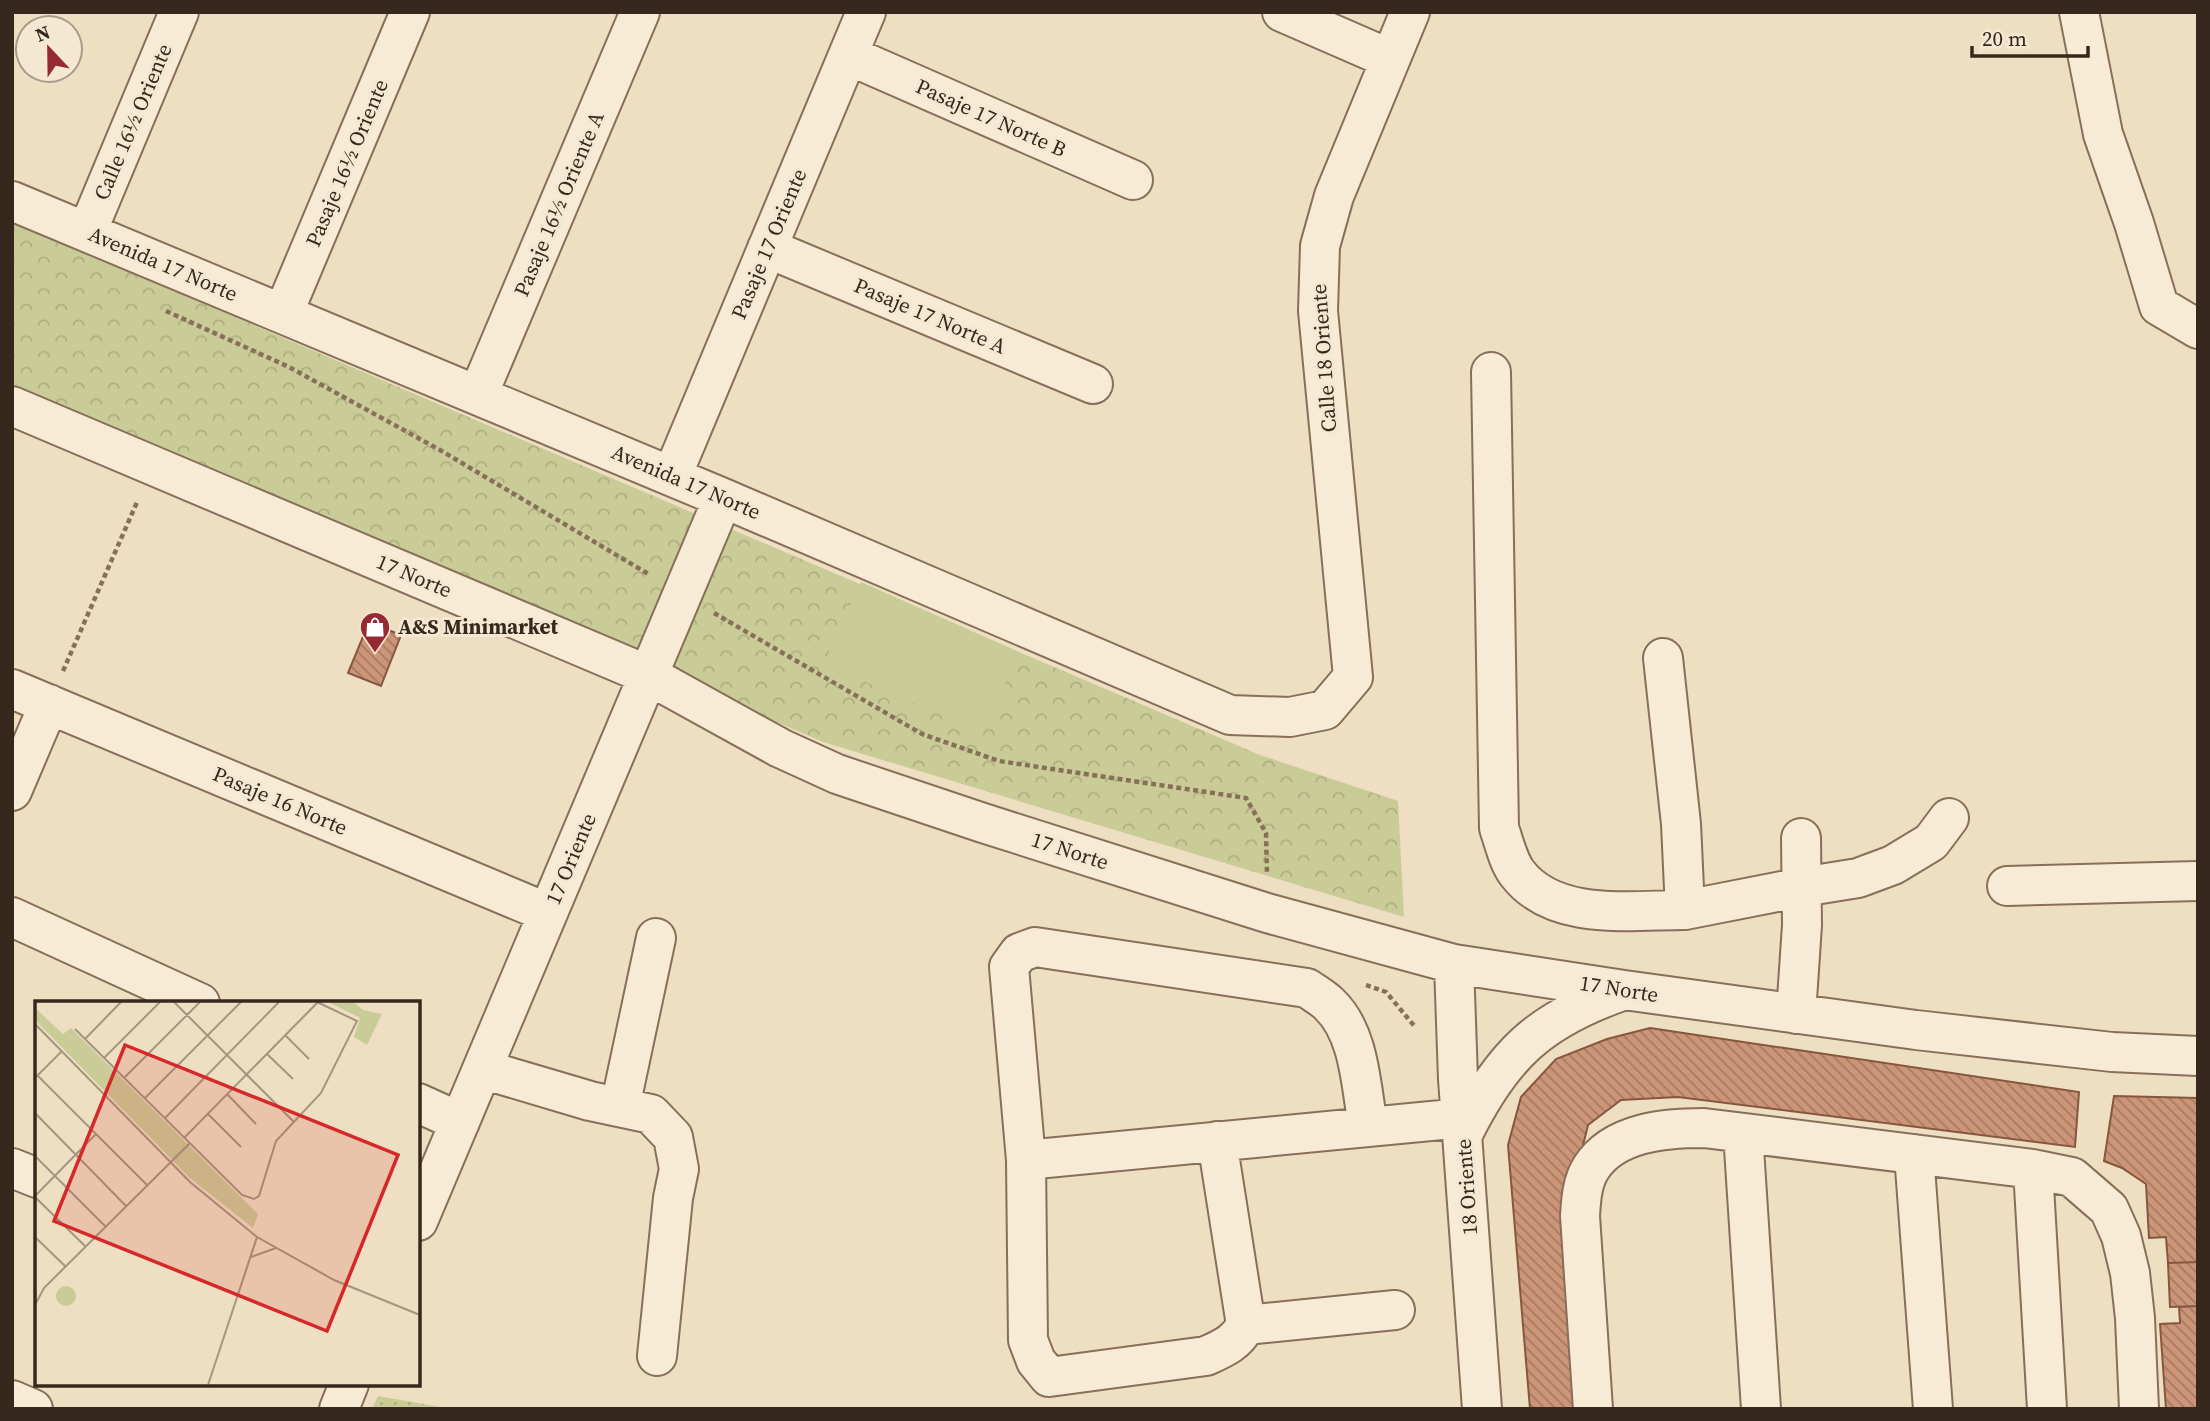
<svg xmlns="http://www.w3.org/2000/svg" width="2210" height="1421" font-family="'Source Serif 4',serif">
  <defs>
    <pattern id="grass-dots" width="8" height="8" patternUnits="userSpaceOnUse" patternTransform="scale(1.75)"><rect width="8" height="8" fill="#c9cc96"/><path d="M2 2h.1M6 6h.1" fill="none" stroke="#adaf81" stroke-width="1.8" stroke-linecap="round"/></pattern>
    <pattern id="park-crowns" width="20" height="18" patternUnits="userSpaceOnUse" patternTransform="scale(1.75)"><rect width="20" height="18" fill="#c9cc96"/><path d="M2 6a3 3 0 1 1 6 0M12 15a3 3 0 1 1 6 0" fill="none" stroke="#adaf81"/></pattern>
    <pattern id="building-back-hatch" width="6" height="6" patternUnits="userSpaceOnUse" patternTransform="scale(1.75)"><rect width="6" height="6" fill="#cc9578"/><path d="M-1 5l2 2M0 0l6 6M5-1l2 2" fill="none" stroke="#a67a62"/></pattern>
  </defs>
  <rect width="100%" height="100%" fill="#eedec2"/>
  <path fill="url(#grass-dots)" d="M378 1396 452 1409H372Z"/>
  <path fill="url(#park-crowns)" d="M12 222 1260 755 1398 801 1404 917 823 742 12 391Z"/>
  <path fill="#c9cc96" d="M861 582 1019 652 983 734 824 663Z"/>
  <path fill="url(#building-back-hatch)" stroke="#86573f" stroke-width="2" d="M369 622 401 635 381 686 348 673Z
    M1650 1028 2079 1092 2075 1147 1678 1097 1621 1100 1588 1125 1567 1210 1581 1409H1530L1508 1145 1521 1097 1556 1059 1607 1039Z
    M2114 1096 2198 1098V1262L2168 1263 2166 1237 2149 1238 2146 1184 2122 1168 2104 1161Z
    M2198 1262V1306L2170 1307 2168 1263Z
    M2198 1306V1409H2166L2160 1324 2180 1323 2179 1307Z"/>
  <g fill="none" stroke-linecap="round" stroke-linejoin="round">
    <g stroke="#876f59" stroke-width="42">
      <path id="minor" d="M1282 12 1390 59
        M2079 12 2103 134 2134 223 2159 306 2198 329
        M848 55 1133 180
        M12 201 723 498 1230 715 1290 717 1325 710 1353 677 1318 311 1320 246 1334 196 1410 12
        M87 232 179 12
        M767 248 1093 384
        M283 314 410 12
        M1491 372 1499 828C1504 842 1508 861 1517 873 1554 922 1631 910 1685 910
        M478 395 640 12
        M12 406 648 675 780 748 837 774 983 823 1267 913 1454 964 1624 990 1916 1030 2112 1052 2198 1056
        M672 476 866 12
        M1663 658 1681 824 1685 910 1802 887 1858 878 1893 865 1931 842 1949 818
        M12 689 548 913
        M12 791 49 704
        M2007 886 2198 881
        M12 917 200 1003
        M1454 964 1458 1079 1482 1409
        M1796 1014 1802 925 1801 838
        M482 1069 590 1101 651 1114 673 1137 679 1169 673 1198 657 1356
        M418 1103 460 1122
        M620 1107 656 938
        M1368 1126C1361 1087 1360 1033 1329 1004 1323 998 1314 993 1307 988L1035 947 1019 953 1009 967 1026 1160 1462 1118
        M1743 1133 1761 1409
        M1463 1134C1502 1055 1539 1020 1622 991
        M1914 1154 1933 1409
        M1026 1160 1028 1340 1036 1361 1049 1377 1206 1356C1224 1348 1236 1343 1246 1325L1217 1141
        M12 1168 37 1178
        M2033 1169 2047 1409
        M418 1221 723 498
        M1246 1325 1395 1310
        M12 1400 33 1409
        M339 1409 349 1384
        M1593 1409 1580 1216C1581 1200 1582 1182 1591 1168 1614 1132 1665 1128 1704 1128L2033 1169 2072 1177 2109 1209 2121 1236 2130 1273 2135 1318 2139 1409"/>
    </g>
    <path stroke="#876f59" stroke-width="4.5" stroke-dasharray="5 3.5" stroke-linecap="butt" d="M166 311 289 367 440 450 650 575
      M714 613 922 734 999 761 1246 798 1266 833 1267 874
      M63 671 138 500
      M1366 985 1386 992 1416 1028"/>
    <use href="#minor" stroke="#f8ebd5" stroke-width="38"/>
  </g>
  <defs>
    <g id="shop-pin" transform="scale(1.575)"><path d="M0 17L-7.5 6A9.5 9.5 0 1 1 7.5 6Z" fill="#962a32" stroke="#f5e8d2"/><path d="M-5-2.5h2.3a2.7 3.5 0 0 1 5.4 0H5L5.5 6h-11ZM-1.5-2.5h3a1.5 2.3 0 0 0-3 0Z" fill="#fff"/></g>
  </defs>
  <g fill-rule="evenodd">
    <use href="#shop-pin" x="375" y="627"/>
  </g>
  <g text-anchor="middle" stroke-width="6" stroke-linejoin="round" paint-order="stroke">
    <g font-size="21" fill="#37281d" stroke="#f5e8d2">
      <text transform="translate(991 118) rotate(24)" y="7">Pasaje 17 Norte B</text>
      <text transform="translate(133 122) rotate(-67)" y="7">Calle 16½ Oriente</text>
      <text transform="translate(347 163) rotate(-67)" y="7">Pasaje 16½ Oriente</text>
      <text transform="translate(559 204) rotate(-67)" y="7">Pasaje 16½ Oriente A</text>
      <text transform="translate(769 244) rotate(-67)" y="7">Pasaje 17 Oriente</text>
      <text transform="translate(163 264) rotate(23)" y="7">Avenida 17 Norte</text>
      <text transform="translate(930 316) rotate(23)" y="7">Pasaje 17 Norte A</text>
      <text transform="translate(1324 358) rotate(-94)" y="7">Calle 18 Oriente</text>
      <text transform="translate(686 482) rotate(23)" y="7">Avenida 17 Norte</text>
      <text transform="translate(414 576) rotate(23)" y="7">17 Norte</text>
      <text transform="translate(280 801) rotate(23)" y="7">Pasaje 16 Norte</text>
      <text transform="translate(1070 851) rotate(18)" y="7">17 Norte</text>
      <text transform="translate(571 859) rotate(-67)" y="7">17 Oriente</text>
      <text transform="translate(1619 989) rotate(9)" y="7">17 Norte</text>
      <text transform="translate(1467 1187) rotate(-94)" y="7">18 Oriente</text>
    </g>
    <g font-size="21" font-weight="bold" fill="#37281d" stroke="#f5e8d2" text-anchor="start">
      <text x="398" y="634">A&amp;S Minimarket</text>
    </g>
  </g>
  <g transform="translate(35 1001)">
    <rect width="385" height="385" fill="#eedec2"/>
    <path d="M293 1H319L328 9 347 13 332 44 319 36 325 17ZM0 7 28 33 36 27 223 213 218 227 155 177 0 19Z" fill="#c9cc96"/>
    <path d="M168 159 184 175 175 184 159 167ZM21 295a10 10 0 1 1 20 0a10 10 0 1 1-20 0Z" fill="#c9cc96"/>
    <path fill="none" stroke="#a59580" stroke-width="2" d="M139 1 259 121M0 23 155 181 222 236 299 279 385 314M40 28 207 194 219 198 224 195 241 140 286 92 322 20 282 1M250 34 274 58M50 38 86 1M232 53 258 78M69 57 125 1M2 74 112 184M1 76 27 50M89 77 165 1M192 93 221 123M110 97 206 1M0 112 91 205M173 113 206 146M130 117 244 1M150 136 283 1M0 155 71 226M0 195 61 133M0 196 51 246M0 236 31 266M216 256 241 247M0 304 9 287 155 142M173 384 222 236"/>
    <path fill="#d62828" fill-opacity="0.15" stroke="#d62828" stroke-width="3.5" d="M90 44 363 154 292 330 19 220Z"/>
    <rect width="385" height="385" fill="none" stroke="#37281d" stroke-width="3.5"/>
  </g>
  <rect width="2210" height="1421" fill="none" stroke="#37281d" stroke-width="28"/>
  <g transform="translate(49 49) rotate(338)"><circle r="33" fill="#f5e8d2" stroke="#a99b8a" stroke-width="2"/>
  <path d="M0-5L12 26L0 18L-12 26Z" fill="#962a32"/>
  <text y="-10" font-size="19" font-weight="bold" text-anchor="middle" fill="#37281d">N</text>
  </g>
  <path d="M1972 46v10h116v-10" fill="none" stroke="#37281d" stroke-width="3.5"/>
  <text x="1982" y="46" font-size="21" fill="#37281d" stroke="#f5e8d2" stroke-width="5" paint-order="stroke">20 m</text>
</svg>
